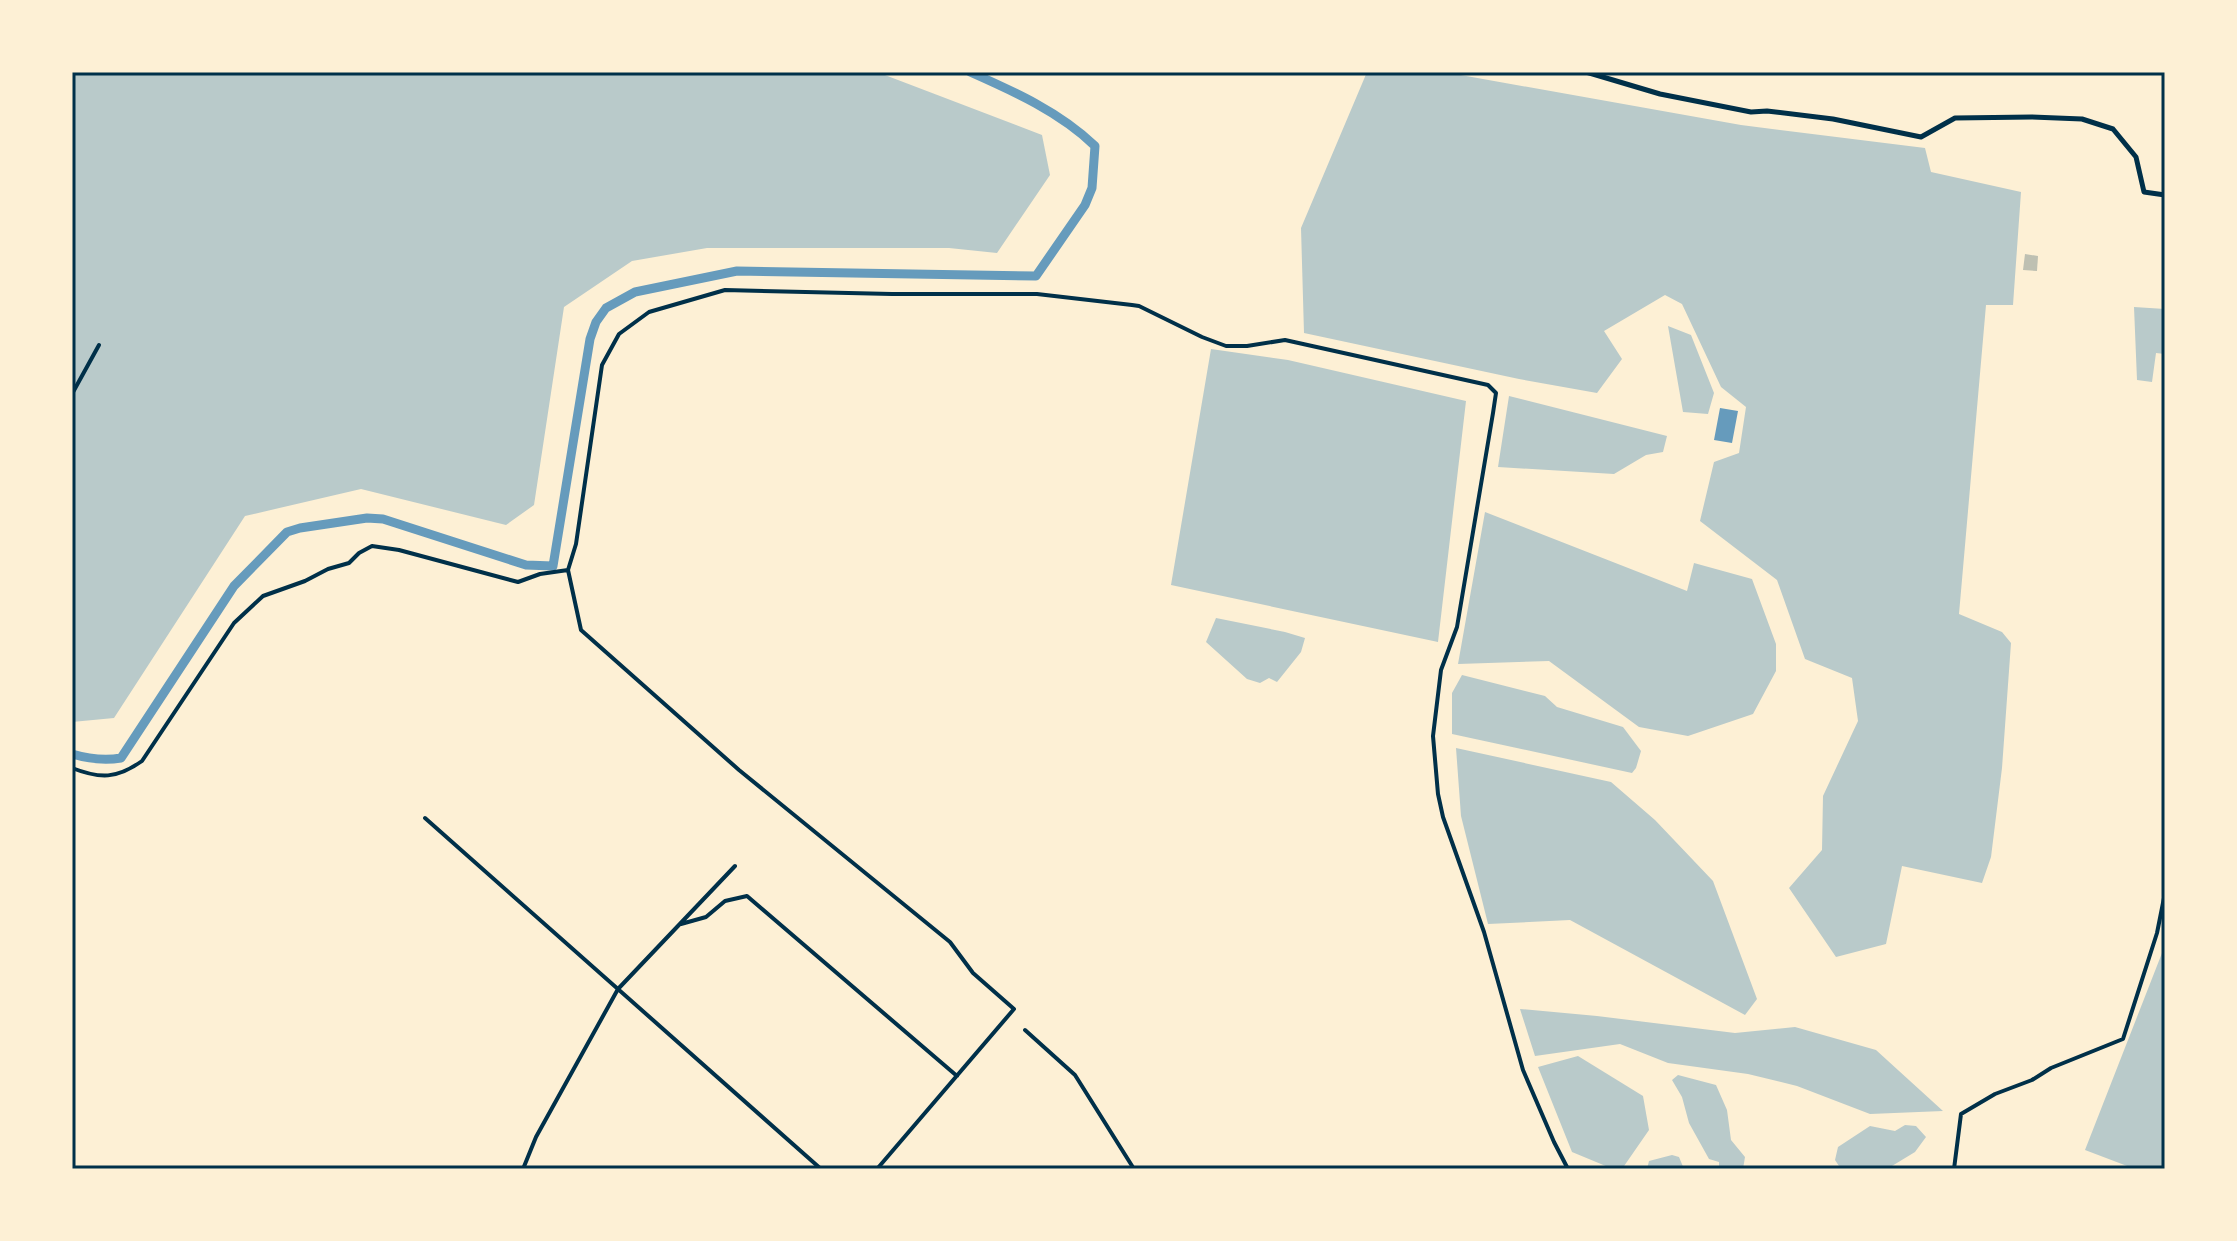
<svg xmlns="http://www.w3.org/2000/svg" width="2237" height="1241" font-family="'Exo 2',sans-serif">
  <rect width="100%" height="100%" fill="#fdf0d5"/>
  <path fill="#b9caca" d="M72 72H877L1042 135 1050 175 997 253 949 248H707L632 261 564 307 534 505 506 525 361 489 245 516 114 718 72 722Z
    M1367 72H1444L1741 125 1925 148 1931 172 2021 192 2013 305H1986L1959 614 2002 632 2011 643 2002 768 1991 857 1982 883 1902 866 1886 944 1836 957 1789 888 1822 850 1823 796 1858 721 1852 678 1805 659 1777 580 1700 521 1714 462 1739 453 1746 407 1721 387 1682 304 1665 295 1604 331 1622 359 1597 393 1519 379 1304 333 1301 228Z
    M2134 307 2165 309V354L2156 353 2152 382 2137 380Z
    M1668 326 1691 335 1714 393 1708 414 1683 412Z
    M1211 349 1288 360 1466 401 1438 642 1171 585Z
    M1509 396 1667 436 1663 452 1646 455 1614 474 1498 467Z
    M1485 512 1687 591 1694 563 1752 579 1776 644V671L1753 714 1688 736 1639 727 1549 661 1458 664Z
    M1216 618 1285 632 1305 638 1301 652 1277 682 1269 678 1260 683 1247 679 1206 642Z
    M1462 675 1545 696 1557 707 1623 727 1641 751 1636 768 1632 773 1452 734V693Z
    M1456 748 1611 782 1655 820 1713 881 1757 999 1745 1015 1570 920 1488 924 1461 816Z
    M2162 953 2165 954V1169H2135L2085 1150Z
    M1520 1009 1597 1016 1735 1033 1795 1027 1876 1050 1943 1111 1870 1114 1797 1086 1748 1074 1668 1063 1620 1044 1535 1056Z
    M1578 1056 1643 1096 1649 1130 1622 1169H1613L1572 1152 1538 1067Z
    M1678 1075 1716 1085 1727 1110 1731 1140 1745 1157 1743 1169H1719V1162L1709 1159 1689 1123 1682 1097 1672 1080Z
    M1905 1125 1916 1126 1926 1137 1915 1152 1887 1169H1841L1835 1160 1838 1147 1870 1126 1895 1131Z
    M1672 1155 1679 1157 1684 1169H1647L1649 1161Z"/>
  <path fill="#669bbc" d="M1720 408 1738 411 1732 443 1714 440Z"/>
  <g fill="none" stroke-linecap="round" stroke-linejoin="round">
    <path stroke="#669bbc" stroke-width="9" d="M72 754C89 759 103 761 121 758L234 586 287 532 300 528 367 518 383 519 526 565 553 566 590 339 596 322 606 308 635 292 737 271 1036 276 1085 205 1092 188 1095 146C1060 112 1013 91 970 72"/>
  </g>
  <path fill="#bec0b2" d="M2025 254 2038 256 2037 271 2023 270Z"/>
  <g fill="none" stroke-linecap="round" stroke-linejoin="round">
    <path stroke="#003049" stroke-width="4" d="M72 394 99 345
      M568 570 581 630 739 770 950 942 973 973 1014 1009 877 1169
      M72 768C100 779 117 779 142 761L234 623 263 596 305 581 328 569 349 563 359 553 372 546 399 550 518 582 540 574 568 570 576 544 602 365 619 334 649 312 725 290 892 294H1037L1132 305 1139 306 1202 337 1226 346H1247L1285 340 1488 385 1496 393 1493 413 1457 627 1441 670 1433 736 1438 794 1443 817 1484 932 1523 1070 1554 1142 1568 1169
      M425 818 821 1169
      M681 924 706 917 725 901 747 896 957 1076
      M1025 1030 1075 1075 1134 1169
      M523 1169 536 1137 618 989 735 866
      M1954 1169 1961 1114 1995 1094 2032 1080 2051 1068 2123 1039 2157 933 2165 893"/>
    <path stroke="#003049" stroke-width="5" d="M1586 72 1660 94 1751 112 1767 111 1833 119 1921 137 1955 118 2032 117 2082 119 2113 129 2136 157 2144 192 2165 195"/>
  </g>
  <rect width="2237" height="1241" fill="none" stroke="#fdf0d5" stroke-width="148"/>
  <rect x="74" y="74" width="2089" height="1093" fill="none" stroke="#003049" stroke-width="3"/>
</svg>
